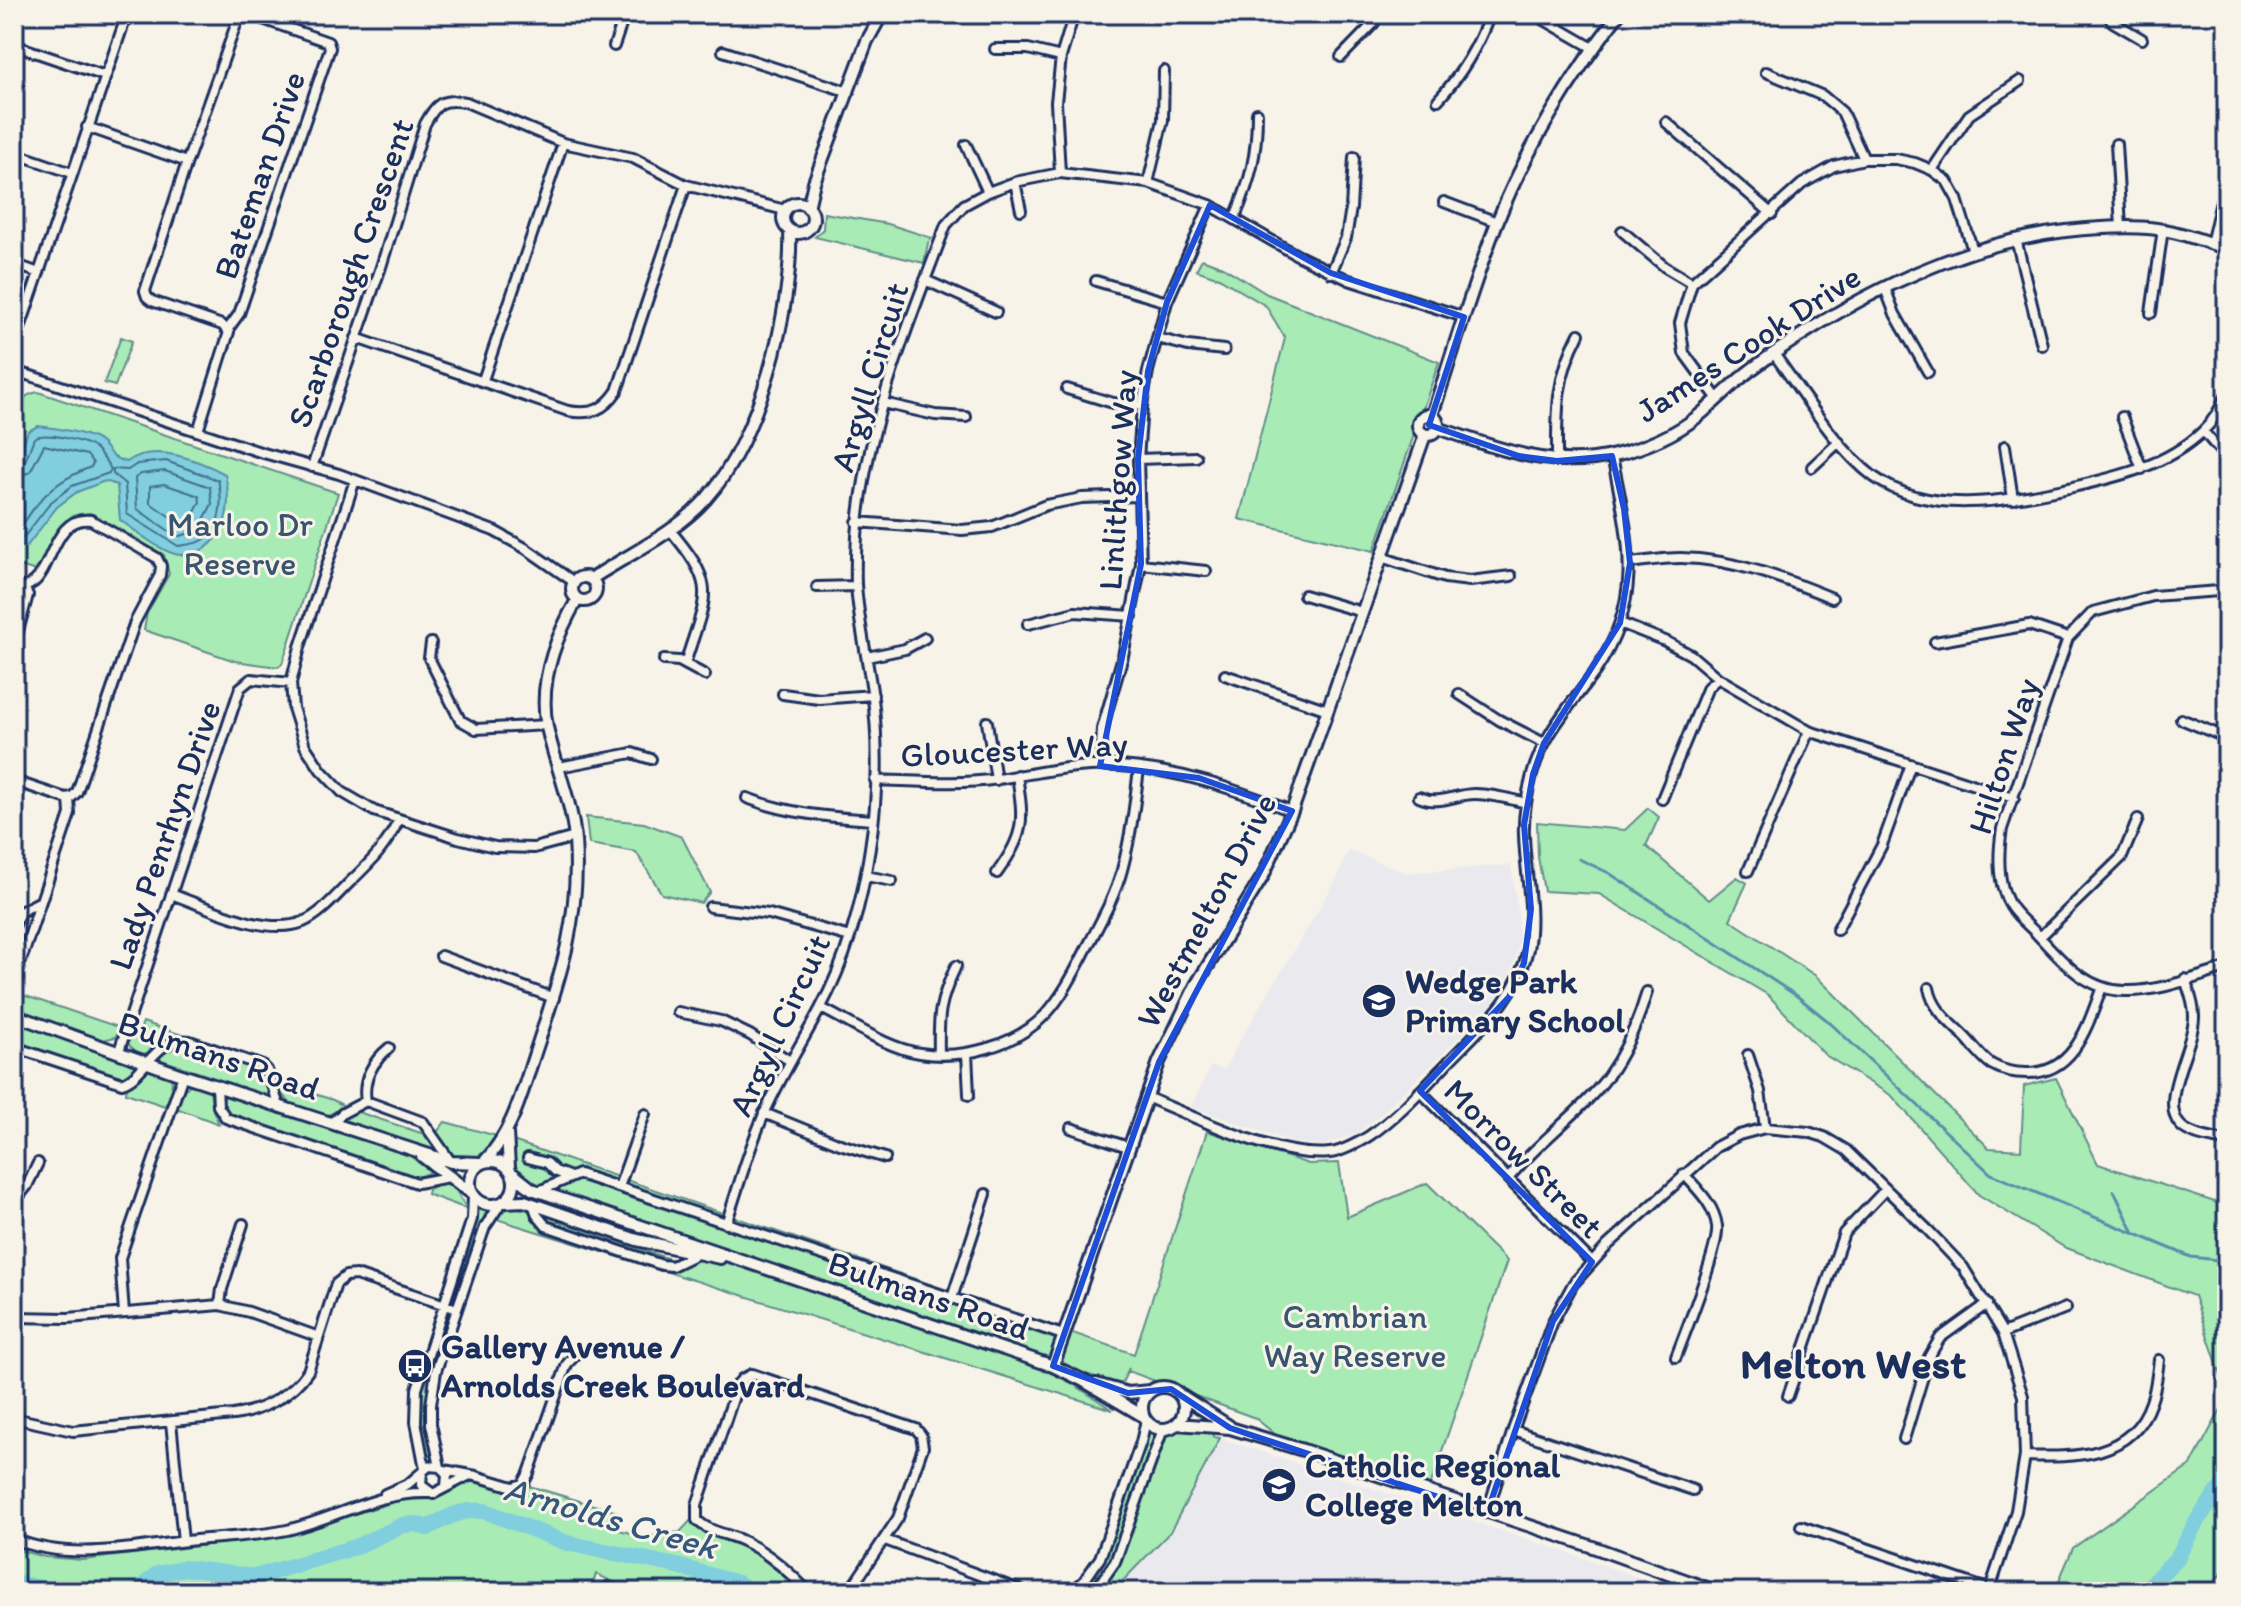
<svg xmlns="http://www.w3.org/2000/svg" width="2241" height="1606" font-family="Itim,sans-serif">
  <rect width="100%" height="100%" fill="#f7f3e8"/>
  <filter id="ink" filterUnits="userSpaceOnUse"><feTurbulence type="fractalNoise" baseFrequency=".0125" numOctaves="2"/><feDisplacementMap in="SourceGraphic" scale="16" xChannelSelector="R" yChannelSelector="G"/><feConvolveMatrix kernelMatrix="1 2 1 2 8 2 1 2 1" color-interpolation-filters="sRGB"/></filter>
  <g filter="url(#ink)">
    <path fill="#eae9ee" d="M1348 850 1406 873 1511 865 1518 914 1519 937 1515 960 1502 992 1487 1010 1380 1115 1356 1134 1325 1145 1295 1143 1191 1107 1211 1066 1225 1070 1233 1052 1338 877Z
      M1220 1438 1545 1545 1681 1592H1113L1170 1532Z"/>
    <path fill="#a8ebb5" stroke="#628d8a" stroke-width="2" d="M824 213 888 224 932 238 928 243 924 263 815 237 823 229Z
      M1202 259 1223 267 1267 294 1439 362 1374 551 1239 519 1285 338 1266 306 1219 278 1196 270Z
      M121 337 132 341 115 386 104 383Z
      M38 392 338 493 282 664 278 667 235 661 144 630 147 613 169 574 164 555 90 513 72 516 54 539 36 571 14 564V419C19 404 21 395 38 392Z
      M1648 808 1659 817 1646 846 1709 900 1737 877 1747 883 1730 920 1816 976 1989 1148 2021 1150 2024 1086 2056 1078 2098 1164 2227 1206V1393L2194 1296 2064 1247 1979 1195 1892 1096 1825 1055 1768 995 1599 894 1544 891 1538 857 1537 822 1625 830Z
      M586 817 644 823 682 837 710 892 701 903 662 894 636 852 589 844Z
      M14 992 121 1028 115 1037 103 1040 14 1009Z
      M14 1022 133 1062 136 1070 122 1079 14 1043Z
      M143 1022 182 1035 144 1054 137 1052 129 1045V1033L130 1031 139 1033Z
      M180 1044 260 1071 271 1097 156 1058Z
      M149 1070 168 1075 172 1078 171 1094 165 1106 126 1093 127 1086Z
      M275 1081 333 1100 346 1107 328 1115C300 1107 287 1110 275 1081Z
      M191 1084 210 1091 213 1110 219 1124 176 1108 184 1090Z
      M228 1095 409 1155 431 1172 415 1179 227 1115 221 1105 223 1098Z
      M355 1111 424 1134 437 1132 445 1122 497 1136C487 1152 480 1158 461 1161L342 1120Z
      M1207 1131 1309 1164 1339 1163 1347 1217 1427 1183 1507 1261 1430 1486 1280 1438 1255 1418 1128 1371 1129 1368 1121 1385 964 1336 1065 1379 1113 1410 493 1218 511 1207 525 1209 687 1265 699 1253 757 1267 538 1188 517 1175 502 1158 510 1140 1134 1354Z
      M443 1182 454 1187 467 1209 427 1194 428 1189Z
      M476 1202 491 1207 485 1214 429 1386V1418L441 1458 425 1461 420 1399 422 1379Z
      M2227 1398V1567L2205 1592H2054L2073 1548 2191 1465Z
      M1150 1420 1164 1427 1108 1569 1085 1592H1075C1105 1565 1115 1530 1128 1492 1136 1468 1145 1445 1150 1420Z
      M1187 1421 1206 1422 1214 1437 1220 1438 1170 1532 1112 1592H1097L1113 1574 1166 1437Z
      M474 1482 521 1494 529 1486 617 1512 612 1528 645 1537 680 1532 693 1518 696 1526C739 1541 773 1556 802 1592H636L596 1574 590 1592H406L403 1583 382 1588 326 1592H14V1549L45 1557 83 1560 282 1536 401 1500 435 1499 465 1483Z"/>
    <path fill="#80cede" stroke="#588eab" stroke-width="2" d="M38 426C56 428 79 431 96 439 111 447 105 457 127 462 153 442 199 460 225 474 234 509 224 554 180 555 165 555 133 529 120 520L117 485 105 481 77 492 57 507 27 546 14 547V470L28 431Z"/>
    <g fill="none" stroke-linecap="round" stroke-linejoin="round">
      <path stroke="#436f91" stroke-width="2" d="M166 461 218 480C223 498 222 529 203 540 197 544 185 545 178 546L127 514 125 484 113 474V469L128 470 137 464Z
        M14 468 24 464 34 438C45 431 86 441 96 449 101 454 107 463 111 469L109 473 72 486 51 502 24 537 14 539
        M165 471 210 487 212 504 198 531 180 536 175 535 137 509 135 478 141 474Z
        M14 478 30 472 44 445 87 455 93 463 91 467C68 476 50 487 35 507 28 515 24 527 14 529
        M164 484 199 496 200 502 191 520 179 523 150 503V486Z"/>
      <path stroke="#588eab" stroke-width="3" d="M1579 859 1609 873 1797 996 1829 1022 1991 1174 2191 1257 2227 1261
        M2114 1191 2133 1231"/>
      <path stroke="#80cede" stroke-width="16" d="M14 1582 56 1592
        M136 1592 157 1574 185 1568 255 1577 355 1547 403 1525 417 1524 427 1528C447 1518 461 1508 485 1511L567 1543 677 1566 737 1583 753 1592
        M2143 1592 2177 1558 2198 1519 2227 1480"/>
      <g stroke="#1b2f5e" stroke-width="14">
        <path id="minor" d="M1534 14 1593 48
          M2107 14 2113 22 2142 39
          M1248 15 1249 14
          M1907 15 1908 14
          M14 45 105 76
          M614 46 625 14
          M995 49H1028L1061 57
          M723 51 849 92
          M1341 57 1374 23 1378 14
          M1766 72 1823 96 1842 112 1864 159
          M1438 100C1462 74 1478 47 1490 14
          M1666 122 1772 214
          M87 127 187 162 145 291 147 297 152 301 222 325 229 332 198 431
          M2116 144 2121 227
          M966 145 988 192
          M14 153 72 173
          M187 162 238 19 242 14H248L328 42 330 48 239 314 228 329
          M1932 170 1969 115 2020 81
          M1060 173 1056 102 1061 57 1074 14
          M1015 182 1021 210
          M1148 183 1163 120 1164 71
          M1444 202 1497 222
          M1235 217C1251 180 1257 154 1257 113
          M1622 231 1665 267 1692 283
          M2016 239 2042 345
          M2211 244 2227 176
          M14 264 39 273
          M1331 273 1346 238 1351 208 1354 157
          M925 280 996 312
          M1096 281 1167 302
          M1885 288 1895 314 1928 372
          M2151 313 2163 229
          M356 338 568 411C592 415 604 410 617 391L686 185
          M1157 338 1188 346 1224 350
          M14 346 127 14
          M1774 354C1803 393 1835 448 1874 477 1929 516 2004 501 2064 489 2113 478 2166 467 2203 431 2214 421 2220 408 2227 395
          M15 373 28 375 260 452 339 474 464 520 494 531 525 548 574 582
          M483 380 563 143
          M1067 389 1113 403 1142 406
          M1717 398 1684 353 1680 323 1692 283 1802 184 1834 166 1864 159H1896L1915 163 1932 170 1947 181 1957 199 1973 251
          M883 403 935 415 966 417
          M2122 417 2142 469
          M2203 431 2227 459
          M2005 446 2013 499
          M1138 459 1196 457
          M1557 461C1557 411 1555 380 1579 334
          M312 467 381 267 425 124C436 104 441 98 466 102L563 143 633 158 686 185 785 210
          M1812 467 1839 442
          M355 480 300 647 291 683 293 708 305 746 321 770 342 792 374 811 458 838 495 847 534 848 575 837
          M857 522 962 530 992 527 1046 505 1082 498 1139 496
          M670 530C720 589 706 595 685 664
          M1381 557 1445 578 1470 581 1511 576
          M1630 563C1647 561 1664 558 1681 558 1734 559 1783 578 1832 598
          M1141 564 1206 571
          M14 584 24 588 28 595 14 646
          M817 587 856 586
          M1304 595 1362 612
          M2227 595 2219 591 2153 596 2093 612 2068 638 2002 829C1998 854 1997 885 2011 907 2017 916 2028 925 2036 933 2061 960 2086 991 2126 991 2159 992 2195 977 2227 968
          M1620 623 1665 641 1691 655 1718 678 1809 731 2014 798
          M1028 624 1075 612 1132 616
          M1935 642 2029 625 2068 638
          M431 643 429 658 460 720 476 729 547 725
          M867 657 905 649 925 638
          M664 660 679 661 705 675
          M1225 675 1328 710
          M783 694 819 699 873 695
          M1459 694 1499 720 1544 743
          M2181 719 2227 738
          M987 722 996 780
          M1100 766 1102 729 1123 656 1141 564 1138 459 1142 406 1148 371 1167 302 1210 205
          M559 767 632 753 651 759
          M875 780C915 781 958 785 998 779 1039 773 1079 763 1120 766 1181 770 1236 790 1292 811
          M14 781 65 798 72 797 77 792 135 622 160 575 161 566 157 558 91 520C55 515 53 565 35 581 32 584 27 586 24 588
          M1419 797C1440 806 1454 794 1475 794 1493 794 1509 799 1526 803
          M747 798C788 814 829 817 873 820
          M1662 799 1708 687 1718 678
          M1748 871 1809 731
          M997 873C1025 833 1024 823 1017 775
          M866 876 892 881
          M171 894C208 907 265 937 303 922 321 914 336 896 350 882 371 862 387 846 399 819
          M710 907 769 914 850 937
          M14 927 20 912 39 902
          M1837 930 1882 845 1911 764
          M2040 937 2122 857 2138 819
          M441 956 554 998
          M14 967 19 965 24 952 70 814 69 798
          M2185 979C2189 991 2194 1003 2194 1016 2195 1045 2158 1100 2180 1125 2190 1136 2213 1138 2227 1142
          M1929 988C1933 1010 1950 1022 1965 1037 1973 1045 1981 1057 1991 1064 2001 1070 2015 1073 2027 1073 2075 1074 2088 1024 2102 987
          M821 1008C852 1023 886 1048 920 1053 962 1060 1015 1046 1045 1015 1064 995 1077 967 1090 942 1102 919 1115 896 1122 870 1131 836 1135 803 1139 768
          M678 1012 721 1021 750 1035 790 1061
          M14 1047 122 1083C147 1075 155 1035 190 1041L263 1066 267 1070 279 1106
          M119 1051 240 688 251 679 291 683
          M967 1053 969 1095
          M939 1055C938 1015 939 1002 956 966
          M1748 1055 1760 1091 1765 1128
          M217 1086 218 1106 226 1118 417 1183 449 1177
          M1420 1091 1592 1262
          M1146 1097C1196 1117 1276 1159 1330 1153 1341 1152 1360 1142 1369 1136 1400 1115 1427 1084 1453 1057 1484 1025 1518 996 1528 949 1535 911 1525 873 1524 835 1523 815 1527 794 1532 775 1543 734 1571 705 1595 672 1646 597 1628 537 1612 456
          M366 1101C362 1080 373 1061 389 1048
          M764 1113 840 1144 885 1158
          M332 1122 343 1113 366 1101 423 1122 451 1162
          M1071 1128 1128 1147
          M528 1158 547 1163 555 1171 568 1176
          M1508 1179C1536 1143 1582 1112 1608 1076 1626 1051 1638 1022 1647 992
          M619 1187 645 1114
          M539 1191 579 1174 1063 1335
          M14 1202 27 1186 38 1163
          M533 1204 537 1215 546 1226 662 1265 672 1266 699 1253
          M726 1224C739 1186 749 1146 766 1110 782 1074 802 1043 820 1009 847 959 862 903 870 848 878 798 879 741 872 691 867 656 858 619 856 584 852 465 897 355 938 246L946 225 964 205 988 192 1015 182 1060 173 1148 183 1210 205 1297 255 1349 280 1464 317
          M952 1298 986 1194
          M220 1305 222 1289 243 1224
          M124 1313 120 1258 183 1075
          M14 1317 68 1318 220 1305 249 1312 319 1337
          M2003 1333 2066 1308
          M1676 1357C1685 1333 1720 1246 1717 1226 1714 1204 1697 1189 1684 1174
          M1788 1396 1844 1233 1886 1189
          M14 1418 73 1431 233 1415C262 1411 292 1395 308 1371L336 1284 346 1276 356 1275 457 1309
          M171 1422 183 1541
          M1513 1430 1693 1490
          M1904 1439 1929 1357 1940 1338 1987 1304
          M2025 1456C2074 1458 2132 1458 2151 1402 2156 1389 2157 1374 2159 1360
          M440 1467 431 1424V1405L436 1371 485 1227 501 1203
          M425 1469 416 1422 417 1389 472 1219 473 1196
          M444 1470 476 1476 513 1487 523 1484 529 1473 567 1364 580 1350
          M446 1487 447 1474 440 1467 429 1466 422 1472 421 1485 433 1494 468 1476
          M385 1494 408 1484 421 1473
          M1487 1513 1513 1430 1553 1321 1573 1284 1608 1245 1716 1147 1739 1135 1765 1128 1808 1132 1824 1137 1846 1150 1929 1231 1963 1267 2003 1333 2023 1396 2025 1456 2016 1511 1989 1592
          M1801 1526 1990 1590
          M14 1539C71 1563 136 1546 196 1540 226 1537 258 1536 287 1530 335 1519 378 1491 428 1493
          M885 1540 1025 1592
          M608 1587 617 1592
          M808 1592C789 1571 769 1553 743 1541 729 1534 708 1532 697 1520V1505L738 1384 742 1379 752 1374 916 1429 921 1435 923 1447 898 1518 849 1592
          M1072 1592 1084 1581 1100 1558 1141 1442 1146 1420
          M1094 1592 1115 1562 1163 1429"/>
      </g>
      <g stroke="#1b2f5e" stroke-width="16">
        <path id="tertiary" d="M783 218a15 15 0 1 1 30 0a15 15 0 1 1-30 0Z
          M808 208 814 182 867 41 882 14
          M1418 425a10 10 0 1 1 20 0a10 10 0 1 1-20 0Z
          M1432 415C1453 352 1472 287 1496 225 1525 151 1571 76 1619 14
          M1438 428C1496 448 1553 471 1615 455 1643 448 1674 435 1697 417 1716 402 1732 384 1752 369 1853 295 1975 233 2102 228 2122 227 2144 226 2163 230 2184 233 2206 242 2227 249
          M572 589a12 12 0 1 1 24 0a12 12 0 1 1-24 0Z
          M591 579C629 554 676 533 706 499 759 440 793 309 790 231
          M14 1015 176 1073 451 1162 481 1163
          M507 1133 509 1167
          M422 1156 470 1192
          M470 1183a22 22 0 1 1 44 0a22 22 0 1 1-44 0Z
          M484 1162C511 1134 521 1096 533 1059 558 983 581 921 575 840 572 801 555 765 547 727 538 682 555 638 577 600
          M513 1174 532 1189 1053 1366 1082 1380 1143 1416
          M504 1202 524 1201 637 1240 720 1258
          M1053 1366 1159 1062 1196 985 1263 876 1292 811 1425 435
          M1096 1384 1128 1393 1150 1391
          M1142 1408a21 21 0 1 1 42 0a21 21 0 1 1-42 0Z
          M1182 1396 1229 1426
          M1177 1424 1230 1428 1303 1450 1590 1546 1718 1592"/>
      </g>
      <use href="#minor" stroke="#f7f3e8" stroke-width="8"/>
      <use href="#tertiary" stroke="#f7f3e8" stroke-width="10"/>
    </g>
  </g>
  <path fill="none" stroke="#1d4ed8" stroke-width="6" stroke-linejoin="round" d="M1210 205 1331 273 1464 317 1429 425 1519 456 1557 461 1612 456 1624 509 1630 563 1620 623 1544 743 1533 774 1524 825 1531 909 1524 963 1509 997 1420 1091 1592 1262 1553 1321 1487 1513 1230 1428 1171 1389 1128 1393 1053 1366 1159 1062 1292 811 1199 778 1100 766 1141 564 1138 459 1148 371 1167 302Z"/>
  <defs>
    <g id="school-disc" transform="scale(1.8)"><circle r="9.5" fill="#1b2f5e" stroke="#f7f3e8"/><path d="M0-5L7-2L0 1L-7-2ZM-4 1L0 2.5L4 1V4Q0 6-4 4Z" fill="#fff"/></g>
    <g id="bus-disc" transform="scale(1.8)"><circle r="9.5" fill="#1b2f5e" stroke="#f7f3e8"/><path d="M-5-6H5V4H4V6H2V4H-2V6H-4V4H-5ZM-3.5-4V0h7V-4ZM-3.5 1.2v1.5H-2V1.2ZM2 1.2v1.5H3.5V1.2Z" fill="#fff"/></g>
  </defs>
  <g fill-rule="evenodd">
    <use href="#school-disc" x="1379" y="1001"/>
    <use href="#bus-disc" x="415" y="1366"/>
    <use href="#school-disc" x="1279" y="1485"/>
  </g>
  <g text-anchor="middle" stroke-width="6" stroke-linejoin="round" paint-order="stroke">
    <g font-size="34" fill="#1b2f5e" stroke="#f7f3e8">
      <text transform="translate(259 175) rotate(-71)" y="12">Bateman Drive</text>
      <text transform="translate(350 273) rotate(-71)" y="12">Scarborough Crescent</text>
      <text transform="translate(1748 343) rotate(-33)" y="12">James Cook Drive</text>
      <text transform="translate(869 377) rotate(-73)" y="12">Argyll Circuit</text>
      <text transform="translate(1117 480) rotate(-86)" y="12">Linlithgow Way</text>
      <text transform="translate(1014 749) rotate(-3)" y="12">Gloucester Way</text>
      <text transform="translate(2003 756) rotate(-72)" y="12">Hilton Way</text>
      <text transform="translate(164 835) rotate(-71)" y="12">Lady Penrhyn Drive</text>
      <text transform="translate(1206 910) rotate(-62)" y="12">Westmelton Drive</text>
      <text transform="translate(779 1025) rotate(-65)" y="12">Argyll Circuit</text>
      <text transform="translate(219 1055) rotate(19)" y="12">Bulmans Road</text>
      <text transform="translate(1524 1158) rotate(45)" y="12">Morrow Street</text>
      <text transform="translate(929 1295) rotate(19)" y="12">Bulmans Road</text>
    </g>
    <g font-size="34" fill="#37556f" stroke="#f7f3e8">
      <text x="240" y="536">Marloo Dr<tspan x="240" dy="39">Reserve</tspan></text>
      <text x="1355" y="1328">Cambrian<tspan x="1355" dy="39">Way Reserve</tspan></text>
    </g>
    <g font-size="34" font-weight="bold" fill="#1b2f5e" stroke="#f7f3e8" text-anchor="start">
      <text x="1405" y="993">Wedge Park<tspan x="1405" dy="39">Primary School</tspan></text>
      <text x="441" y="1358">Gallery Avenue /<tspan x="441" dy="39">Arnolds Creek Boulevard</tspan></text>
      <text x="1305" y="1477">Catholic Regional<tspan x="1305" dy="39">College Melton</tspan></text>
    </g>
    <g font-size="36" font-style="italic" fill="#34577e" stroke="#f7f3e8">
      <text transform="translate(611 1517) rotate(16)" y="13">Arnolds Creek</text>
    </g>
    <g font-size="42" font-weight="bold" fill="#1b2f5e" stroke="#f7f3e8">
      <text x="1853" y="1378">Melton West</text>
    </g>
  </g>
  <rect width="2241" height="1606" fill="none" stroke="#f7f3e8" stroke-width="48"/>
  <rect x="24" y="24" width="2193" height="1558" fill="none" stroke="#1b2f5e" stroke-width="3" filter="url(#ink)"/>
</svg>
